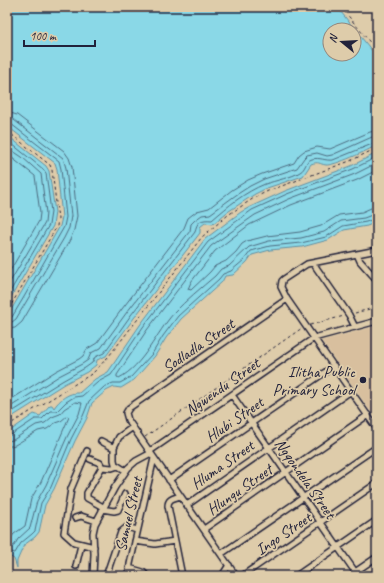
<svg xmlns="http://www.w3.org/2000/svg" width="384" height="583" font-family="Caveat,sans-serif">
  <rect width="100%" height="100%" fill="#deccaa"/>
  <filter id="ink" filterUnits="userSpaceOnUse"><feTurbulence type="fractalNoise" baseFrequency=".025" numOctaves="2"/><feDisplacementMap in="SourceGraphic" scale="8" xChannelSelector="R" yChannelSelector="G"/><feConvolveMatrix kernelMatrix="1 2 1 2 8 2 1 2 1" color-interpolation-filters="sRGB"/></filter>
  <g filter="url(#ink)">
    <path fill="#d8bf9e" d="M377 326V420L322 341Z"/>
    <path fill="#8ad8e7" stroke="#608fa2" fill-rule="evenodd" d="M7 7H337L377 57V145C369 150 334 166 326 165 319 164 319 161 311 164L303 176 267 188 255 194 226 213 213 224 205 223 200 227V233L134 318 106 356 97 360 96 365 87 372 64 384 7 420V317L60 226 62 217 57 169 55 163 7 126ZM330 30H354V54H330Z
      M7 135 46 166 49 171 55 212 53 226 7 304Z
      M377 153V222L367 226 344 230 328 240 302 247 270 250 252 255 247 262 233 275 225 276 222 282 181 319 166 338 155 356 134 380 121 388 114 387 106 391 92 403 87 418 75 441 54 489 45 505 39 532 35 537 24 545 17 561V568L14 559 7 555V433L34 414 40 416 50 405H52L54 408C59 400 69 392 79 393L95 379 108 372 140 325 205 239 241 212 250 207 285 191 351 166Z"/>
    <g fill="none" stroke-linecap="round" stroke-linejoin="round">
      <path stroke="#4c6b80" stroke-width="1" d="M7 112 17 115 64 151 69 158 72 167 77 216 74 230 70 240 22 322 15 328 7 329
        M7 118 14 120 63 158 66 168 71 216 69 228 64 238 16 319 12 322 7 323
        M7 123 11 124 59 161 61 169 66 217 64 227 24 297 12 317 7 318
        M7 140 43 169 46 173 51 212 49 225 7 297
        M7 147 22 157 41 174 46 213 45 223 7 287
        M7 154 35 176 40 213 39 221 7 276
        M377 163 355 174 289 199 255 215 211 246 147 330 117 375V377L119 378C144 365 156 333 174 313 186 300 201 288 215 276L221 269 229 266 249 247 269 241 301 238 324 232 341 221 364 218 377 213
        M377 170 357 180 291 205 249 225 215 251 191 282 188 289 191 290 210 272 215 266 226 261 236 252 242 244 247 241 267 236 300 232 321 226 339 215 362 212 371 208 377 207
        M7 402 56 371 79 359 83 356 87 349 97 343 122 309 184 228 188 218 197 211 209 208 232 190 248 180 262 174 294 163 299 155 304 151 317 147 330 149 370 132 377 131
        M7 409 59 376 82 364 88 360 91 353 101 348 127 312 190 231 191 224 195 220 202 215 210 214 236 195 250 186 264 179 297 168 304 158 307 155 317 153 327 156 332 155 372 137H377
        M7 415 62 381 85 368 92 363 95 357 104 353 131 315 195 232C197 221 201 219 212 220 228 206 245 192 265 184 274 181 293 177 300 172 306 169 305 161 312 159 320 157 325 161 333 160L377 142
        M7 436 11 435 35 419H42L50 411H57L66 402 74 397 82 396 98 382 111 375 143 327 208 242 252 210 287 194 353 169 377 157
        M7 441 13 440 36 425 45 423 52 417 60 414 64 409 75 402 82 403 79 414 67 437 46 485 37 501 30 528 18 539 14 546H7
        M7 447 15 445 38 431 47 429 55 423 61 421 67 416 69 417 41 482 31 499 25 526 14 534 10 539 7 540
        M7 551 15 553 21 543 32 534 35 531 41 503 51 487 71 439 83 416 89 401 104 387 113 383H120L131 377 152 354 163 336 178 316 219 279 223 274 231 271 244 260 251 251 270 246 301 243 326 237 343 226 366 222 377 218"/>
      <g stroke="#22223b" stroke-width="8">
        <path id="minor" d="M377 250 307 264 284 279 282 281 281 287 287 299 377 429
          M357 254 360 261 377 280
          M313 263 349 315 355 327
          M232 395 358 576
          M101 441 114 448
          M87 451 71 489 64 533 74 542 94 547
          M150 451 314 338 377 321
          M90 459 100 463 102 467
          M126 471 115 464 114 460V447L119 437 133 427
          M169 480 334 366
          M180 496C175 498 168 498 168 506L182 576
          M187 505 351 391
          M103 507 87 498V493L102 467 112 468 118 466
          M102 509 114 511 118 510 125 494
          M75 518 81 516 96 521
          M204 529 368 415
          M135 541 155 544 175 541
          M221 554 377 447
          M76 566 81 545
          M129 568 143 572 147 576
          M355 572 377 557
          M93 576 94 554 93 533 95 524 115 487 128 468 136 461 151 453
          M106 576 121 532 127 527 137 530
          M129 576 130 564 154 458
          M222 576 229 565
          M236 576 141 439 128 420 126 413 129 408 287 299
          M242 576 377 483
          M296 576 377 520"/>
      </g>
      <path stroke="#22223b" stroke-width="1" stroke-dasharray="3 3" stroke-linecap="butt" d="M341 7 377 51
        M7 131 50 165 52 170 58 219 57 226 53 233 7 312
        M355 313 377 307
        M310 325 344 316
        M7 426 93 373 109 356 202 237 228 215 254 198 268 191 350 161 377 148
        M145 437 302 328"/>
      <use href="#minor" stroke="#deccaa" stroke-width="5"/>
    </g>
  </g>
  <circle fill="#22223b" stroke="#deccaa" stroke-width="1.5" cx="363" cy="380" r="4"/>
  <g text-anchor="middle" stroke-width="3.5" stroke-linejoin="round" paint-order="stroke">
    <g font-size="16" fill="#22223b" stroke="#deccaa">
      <text transform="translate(198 345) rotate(-34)" y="6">Sodladla Street</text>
      <text transform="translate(222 386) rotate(-35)" y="6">Ngwendu Street</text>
      <text transform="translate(234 419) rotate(-35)" y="6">Hlubi Street</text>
      <text transform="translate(222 464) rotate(-35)" y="6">Hluma Street</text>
      <text transform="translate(306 478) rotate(55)" y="6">Ngqondela Street</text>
      <text transform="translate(239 489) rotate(-35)" y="6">Hlungu Street</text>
      <text transform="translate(128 514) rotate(-77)" y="6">Samuel Street</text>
      <text transform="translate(283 533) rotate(-34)" y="6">Ingo Street</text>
    </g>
    <g font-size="16" fill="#22223b" stroke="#deccaa" text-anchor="end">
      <text x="355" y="377">Ilitha Public<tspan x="355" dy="18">Primary School</tspan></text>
    </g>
  </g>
  <rect width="384" height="583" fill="none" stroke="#deccaa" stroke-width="24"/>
  <rect x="12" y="12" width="360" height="559" fill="none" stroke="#22223b" stroke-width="1.5" filter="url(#ink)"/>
  <g transform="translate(342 42) rotate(288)"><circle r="19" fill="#deccaa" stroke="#93887e"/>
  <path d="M0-3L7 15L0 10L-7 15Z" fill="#22223b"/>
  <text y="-6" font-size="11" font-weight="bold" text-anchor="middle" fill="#22223b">N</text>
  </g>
  <path d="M24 40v6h71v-6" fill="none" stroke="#22223b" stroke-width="2"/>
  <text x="30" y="40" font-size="12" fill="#22223b" stroke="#deccaa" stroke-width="3" paint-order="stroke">100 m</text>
</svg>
